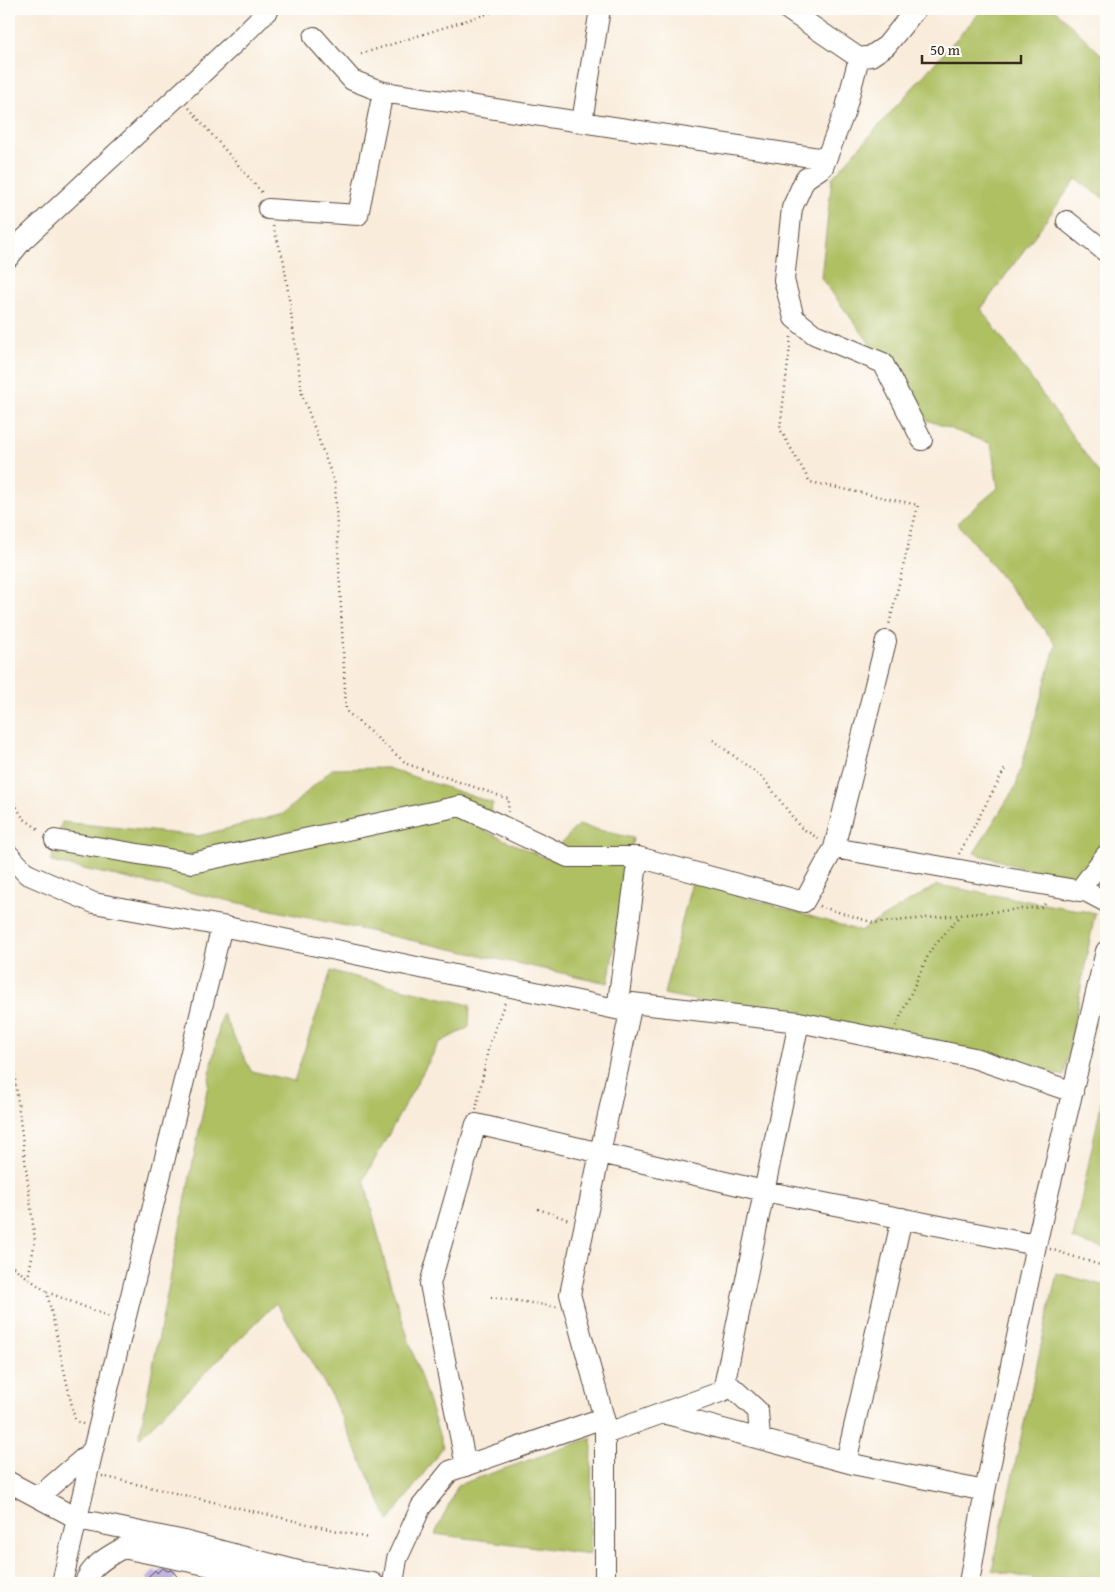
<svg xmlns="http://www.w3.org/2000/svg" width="1115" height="1592" font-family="'Gentium Book Plus',serif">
  <rect width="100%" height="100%" fill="#fdfcf7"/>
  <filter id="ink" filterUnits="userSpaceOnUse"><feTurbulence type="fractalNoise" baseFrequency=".02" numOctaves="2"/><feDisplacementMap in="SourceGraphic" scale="10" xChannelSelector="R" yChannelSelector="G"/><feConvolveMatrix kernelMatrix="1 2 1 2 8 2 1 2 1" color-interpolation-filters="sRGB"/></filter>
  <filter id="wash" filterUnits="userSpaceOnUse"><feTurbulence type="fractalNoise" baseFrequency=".0096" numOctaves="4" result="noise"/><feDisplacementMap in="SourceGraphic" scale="20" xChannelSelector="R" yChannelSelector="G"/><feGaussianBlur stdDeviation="1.12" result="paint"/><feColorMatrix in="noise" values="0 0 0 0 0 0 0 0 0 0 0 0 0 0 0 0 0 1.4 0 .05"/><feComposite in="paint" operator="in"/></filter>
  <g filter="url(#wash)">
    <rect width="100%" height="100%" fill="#f9ecdb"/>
    <path fill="#afc063" stroke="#757540" d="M983 9H1054L1106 59V200L1076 179 981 309 1106 483V894L974 853 1016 786 1056 644 957 523 998 488 991 444 927 420 821 278 832 178Z
      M387 768 493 803 485 831 547 859 578 825 633 838 608 983 51 862 62 822 199 836 283 814 332 769Z
      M692 881 860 931 937 885 1095 913 1064 1076 664 994Z
      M331 971 470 1005 469 1027 439 1043 364 1179 388 1275 443 1447 389 1521 330 1393 276 1303 139 1438 222 1013 251 1071 294 1081Z
      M1106 1080V1250L1073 1239Z
      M1057 1273 1106 1286V1583H1034L1033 1579 992 1570Z
      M592 1438 590 1554 435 1534 458 1485Z"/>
    <g id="blocks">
      <path fill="#c0b4e3" d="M162 1568 168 1571 171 1570 177 1576 171 1583H146L149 1580 147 1578 155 1570 157 1573Z"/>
    </g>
  </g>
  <g filter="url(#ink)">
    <use href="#blocks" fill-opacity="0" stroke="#58473a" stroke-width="1"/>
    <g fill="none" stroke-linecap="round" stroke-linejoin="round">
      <g stroke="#58473a" stroke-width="22">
        <path id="minor" d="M787 9 859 58 871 56 886 46 916 9
          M314 37 352 80 383 92
          M859 58 845 111 823 167 805 179 792 208 784 280 794 318 814 334 883 363 922 440
          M582 122 600 9
          M268 209 358 215 383 92 825 159
          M1067 221 1106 252
          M9 257 22 241 239 39 269 9
          M886 641 834 848 1087 892 1106 902
          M55 840 192 863 460 806 568 857H638L804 902 834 848
          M9 855 27 874 94 903 222 926 630 1012
          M1079 891 1106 855
          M617 1009 638 857
          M725 1381 758 1411 760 1439
          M663 1413 857 1465 985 1491
          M605 1434 723 1391 799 1022
          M846 1462 902 1218
          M466 1466 430 1284 476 1124 764 1191 1036 1245
          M9 1482 78 1519 180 1540 298 1571 373 1583
          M38 1497 93 1450 222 926
          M62 1583 93 1450
          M85 1583C89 1567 108 1556 123 1548L294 1583
          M393 1583 397 1559 421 1507 450 1471 603 1418
          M605 1583V1422L570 1294 632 1003 799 1022 974 1058 1073 1092
          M969 1583 985 1491 1036 1245 1106 951"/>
      </g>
      <path stroke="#58473a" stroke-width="2.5" stroke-dasharray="1 4" stroke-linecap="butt" d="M361 54 502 9
        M189 108 264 195
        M273 226 284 262 302 394 335 484 346 711 407 764 509 799 508 812
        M791 337 780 429 810 482 918 505 889 625
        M713 740 763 778 800 827 821 840
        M9 794 23 818 41 831
        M959 854 1006 767
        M819 906 874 923 1043 907 1046 901
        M896 1026 930 951 961 915
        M9 1030 35 1241 28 1278
        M476 1110 489 1045 505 1002
        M538 1209 569 1220
        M1050 1249 1106 1267
        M9 1264 47 1292
        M491 1297 558 1307
        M83 1424 75 1420 47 1292 110 1317
        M102 1476 368 1538"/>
      <use href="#minor" stroke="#fff" stroke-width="20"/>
    </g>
  </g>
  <rect width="1115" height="1592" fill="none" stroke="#fdfcf7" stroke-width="30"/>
  <path d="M922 55v8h99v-8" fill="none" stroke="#3b2a1e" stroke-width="2.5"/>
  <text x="930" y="55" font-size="15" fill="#3b2a1e" stroke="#fdfcf7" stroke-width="4" paint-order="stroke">50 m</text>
</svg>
